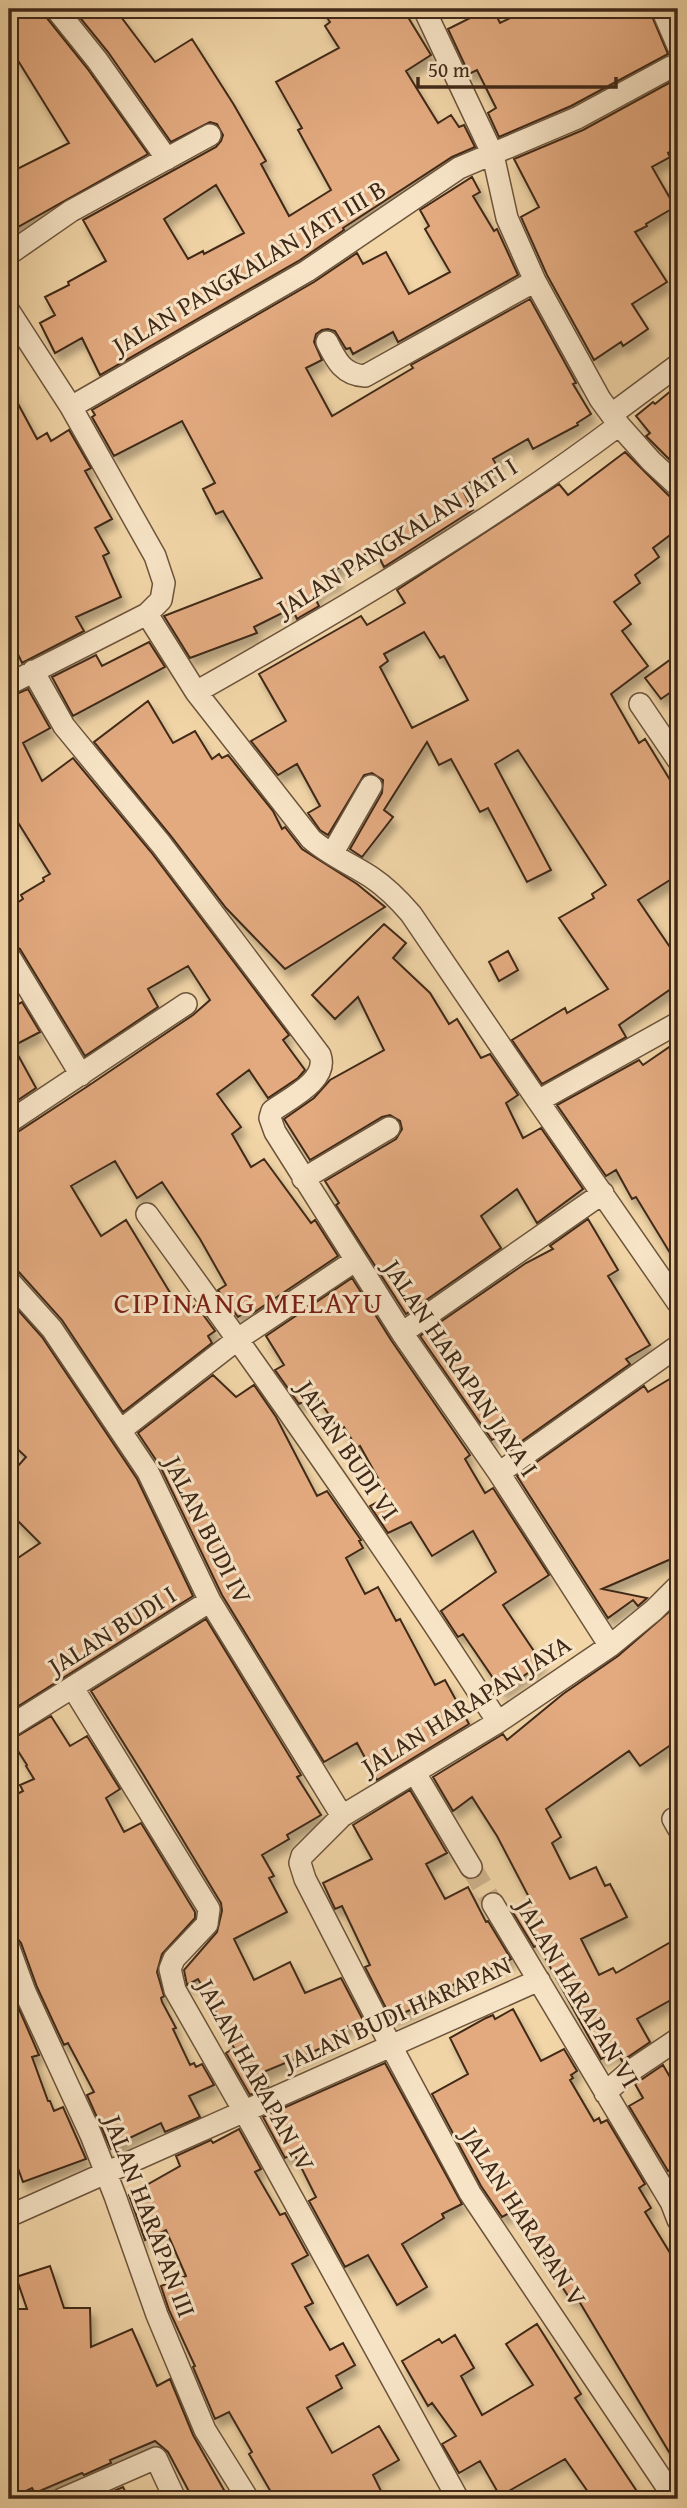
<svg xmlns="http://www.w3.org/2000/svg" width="687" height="2508" font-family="'Gentium Book Plus',serif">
  <defs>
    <filter id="shadow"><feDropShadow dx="4.5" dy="8" stdDeviation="3.5" flood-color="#0004"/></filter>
  </defs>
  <rect width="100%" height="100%" fill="#f2d6a8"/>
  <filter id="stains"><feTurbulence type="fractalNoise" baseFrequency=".00286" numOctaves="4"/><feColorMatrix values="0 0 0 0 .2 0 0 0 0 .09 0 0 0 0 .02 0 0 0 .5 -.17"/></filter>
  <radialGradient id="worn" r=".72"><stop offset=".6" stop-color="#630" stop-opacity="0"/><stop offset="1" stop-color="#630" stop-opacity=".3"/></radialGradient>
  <path fill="#e3aa80" stroke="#402918" stroke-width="2" fill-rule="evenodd" filter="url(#shadow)" d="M9 9H43L46 17 87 68 148 154 9 232V173L69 143 9 46Z
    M73 9H115L155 62 192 39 234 105 266 161 261 164 289 216 331 190 298 130 302 128 276 82 339 48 325 26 330 22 321 9H403L431 55 406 71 438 123 451 115 459 127 464 125 475 147 452 157 343 228 344 230 300 260 100 375 82 338 55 353 40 323 55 315 45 297 69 285 68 282 106 261 83 220 216 147 221 141 223 135 217 124 210 122 171 142 108 52ZM216 185 244 233 204 254 203 251 188 259 164 219Z
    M488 9H493L500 23 529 9H649L668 54 571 106 499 137 488 113 496 108 477 70 469 74 448 29Z
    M678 78V147L668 153 670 157 652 167 675 207 646 224 647 226 635 232 667 282 632 304 648 329 623 346 621 342 594 360 547 275 521 217 539 207 514 159 583 130Z
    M472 177 480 192 473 196 494 231 497 229 518 275 398 342 393 332 353 354 350 348 346 349 335 331 328 329 322 330 316 334 314 342 322 360 306 368 332 416 413 368 411 365 530 299 576 383 573 384 591 414 577 423 578 425 533 449 528 439 493 459 498 468 461 487 473 510 384 567 375 549 333 571 338 581 319 590 320 592 314 596 319 606 300 617 297 619 292 608 254 627 257 633 190 658 164 616 262 578 223 511 216 514 203 489 215 483 182 421 114 456 92 417 95 415 92 410 314 282 357 253 363 264 386 252 409 294 450 272 425 229 429 226 420 210Z
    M678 385V468L646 436 650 433 636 416 653 402 655 404Z
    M9 387 37 439 47 433 51 441 69 430 91 468 85 471 112 519 95 528 109 553 103 556 121 597 76 617 84 631 22 663 9 635Z
    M625 452 669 496 678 499V529L653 548 659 557 635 575 640 583 614 602 631 624 622 631 648 666 611 694 639 743 645 739 678 793V875L638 900 678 959V984L619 1025 626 1037 542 1084 512 1040 565 1008 567 1013 608 989 559 918 594 898 592 894 606 885 518 750 495 764 551 870 527 882 488 808 480 812 451 759 439 765 427 742 384 810 393 817 362 857 350 849 382 793 383 780 372 773 364 775 328 835 320 830 308 813 320 806 297 764 278 775 251 741 286 721 259 674 361 616 367 625 405 603 397 590 559 484 568 495ZM424 632 440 658 444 656 468 700 412 728 380 667 388 661 384 654Z
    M149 642 165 667 73 716 52 677 96 655 102 666Z
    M678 654V687L661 699 645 678Z
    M28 689 50 728 23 743 42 781 73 758 151 852 289 1035 283 1040 305 1070 298 1078 268 1098 249 1070 217 1094 241 1127 232 1134 251 1167 264 1159 311 1223 315 1220 338 1256 253 1313 250 1309 238 1317 218 1290 226 1285 200 1239 162 1182 137 1198 115 1161 71 1186 101 1236 126 1220 180 1309 183 1307 185 1312 196 1305 215 1331 208 1336 212 1343 123 1412 62 1320 19 1272 9 1268V1135L16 1133 88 1086 193 1015 210 1000 188 966 148 989 158 1007 85 1056 20 949 9 943V908L23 899 21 895 44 881 43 878 50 874 9 808V697Z
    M148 701 173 743 195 731 212 759 219 754 222 758 228 755 273 811 282 829 285 827 302 849 357 884 385 907 285 969 226 908 171 836 94 742Z
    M384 924 406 943 393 958 430 993 449 1024 457 1019 481 1058 490 1054 518 1095 506 1103 523 1138 541 1128 583 1189 537 1223 517 1189 481 1216 501 1248 406 1314 336 1205 339 1203 325 1181 396 1139 402 1129 400 1121 390 1115 382 1117 310 1160 284 1119 314 1098 330 1080 384 1050 358 997 335 1019 312 995Z
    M508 951 518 970 499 981 489 962Z
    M22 1002 40 1032 13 1046 36 1088 9 1106V1009Z
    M678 1041V1266L636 1197 632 1199 616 1170 606 1176 557 1105 639 1060 643 1065Z
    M588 1219 618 1270 608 1276 650 1345 626 1359 630 1364 519 1443 510 1429 492 1440 420 1336 526 1263 553 1249 550 1246Z
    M352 1278 391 1340 470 1455 465 1459 485 1493 493 1488 549 1575 503 1605 542 1663 502 1691 463 1634 458 1637 441 1611 496 1572 473 1531 432 1556 411 1522 388 1533 370 1506 388 1496 360 1446 357 1448 344 1427 339 1430 316 1395 299 1404 275 1370 284 1365 266 1336Z
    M9 1300 42 1337 137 1479 193 1596 9 1712V1564L40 1543 9 1512V1476L26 1457 9 1441Z
    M678 1374V1556L602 1589 647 1598 638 1606 633 1600 608 1618 517 1476 644 1386 648 1392Z
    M213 1375 236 1397 254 1385 276 1417 317 1496 327 1491 361 1540 359 1541 363 1548 346 1558 365 1594 378 1587 396 1621 400 1619 435 1685 445 1680 469 1724 377 1780 357 1743 324 1762 222 1595 160 1466 138 1433Z
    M678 1604V1740L640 1766 629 1751 546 1809 561 1837 552 1843 570 1879 596 1867 605 1886 610 1884 627 1917 581 1939 599 1975 613 1968 616 1973 678 1938V1996L637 2019 650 2042 622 2061 616 2050 601 2059 538 1945 534 1947 512 1911 531 1901 497 1836 472 1797 453 1811 433 1777 503 1734 507 1740 563 1694 618 1656Z
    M206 1619 301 1775 297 1777 321 1815 287 1835 289 1839 262 1855 274 1876 269 1878 287 1912 234 1939 254 1980 290 1962 305 1993 341 1978 363 2020 335 2032 336 2042 261 2073 268 2086 250 2095 226 2053 234 2048 208 1996 198 1979 187 1985 184 1970 217 1932 222 1911 221 1903 143 1774 91 1691Z
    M51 1716 70 1746 87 1736 120 1789 106 1798 124 1832 141 1823 195 1912V1918L162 1954 157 1972 164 1996 161 1998 162 2002 176 2028 173 2029 190 2065 194 2063 196 2067 202 2064 214 2085 189 2096 200 2117 165 2132 161 2123 123 2141 124 2144 111 2149 87 2095 94 2092 68 2043 64 2045 37 1987 21 1943 17 1938 9 1935V1798L23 1791 20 1785 34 1779 26 1766 27 1765 11 1740Z
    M410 1790 447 1853 426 1864 445 1899 468 1887 486 1922 488 1921 511 1959 482 1974 481 1971 423 2000 425 2004 391 2018 365 1967 370 1965 342 1906 335 1909 323 1883 372 1859 353 1825Z
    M9 1986 39 2055 32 2057 48 2101H50L54 2111 63 2107 86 2159 23 2182 9 2144Z
    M513 2009 541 2061 564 2049 577 2071 571 2075 573 2078 570 2080 594 2121 599 2118 601 2123 607 2120 645 2184 639 2188 651 2208 645 2212 678 2266V2467L576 2296 570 2299 513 2211 502 2217 481 2186 432 2094 468 2074 450 2038 486 2018 493 2015 495 2019Z
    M385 2063 462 2204 442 2214 444 2218 402 2244 427 2287 397 2305 368 2255 345 2267 309 2201 316 2197 294 2153 285 2158 263 2117Z
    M663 2065 678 2091V2165L668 2171 629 2106 643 2098 635 2084Z
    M239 2129 261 2169 255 2172 280 2215 285 2213 308 2255 292 2264 313 2303 305 2307 330 2350 343 2343 355 2365 336 2376 342 2388 307 2408 332 2453 379 2426 399 2460 373 2475 385 2499H275L249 2454 252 2452 229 2412 215 2419 193 2367 195 2366 169 2310 161 2286 186 2276 166 2230 145 2240 129 2195 180 2166 176 2156 211 2140 213 2143Z
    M50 2266 64 2308H90L91 2347 132 2329 157 2386 170 2379 193 2435 229 2499H193L168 2452 155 2441 110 2460 111 2463 84 2475 82 2473 35 2493 32 2488 9 2499V2309H27L16 2277Z
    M537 2324 581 2394 575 2398 642 2499H593L565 2459 500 2496 480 2461 459 2473 442 2444 456 2436 432 2403 428 2406 402 2361 439 2339 442 2343 455 2335 474 2368 461 2376 482 2415 533 2385 506 2344Z
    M123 2487 129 2499H95Z"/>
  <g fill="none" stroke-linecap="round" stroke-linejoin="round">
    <path stroke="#ceb38b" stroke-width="21" stroke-dasharray="21 10" stroke-linecap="butt" d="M471 1867 493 1904"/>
    <g stroke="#6c543c" stroke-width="24">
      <path id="minor" d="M56 9 97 60 167 159
        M424 9 493 155 507 218 535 281 600 399 619 425 651 461 678 486
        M662 9 678 46
        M9 254 71 211 210 135
        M9 311 71 407 155 556 164 583 161 600 147 614 9 684
        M327 342C336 360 343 375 365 376L535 281
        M71 407 307 271 459 168 577 118 671 67
        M612 414 678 365
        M147 614 196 692C341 610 486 525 619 425
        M33 671 64 726 161 844 320 1055C329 1080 290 1098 272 1111L270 1118 275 1132 402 1333 499 1473 610 1646
        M196 692 311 839C329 855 351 864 371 877 386 887 399 900 411 914L538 1101
        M640 704 678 760
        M332 854 371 786
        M9 956 81 1075
        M678 1023 538 1101 678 1303
        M9 1122 186 1004
        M303 1179 389 1128
        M147 1214C268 1380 386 1549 498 1722
        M9 1281 52 1329 148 1472 210 1601 342 1816
        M402 1333 603 1193
        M121 1430 238 1339 356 1260
        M499 1473 678 1346
        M73 1688 209 1909 207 1924 174 1959 170 1969 175 1990 253 2127 458 2499
        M9 1727 210 1601
        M415 1773 471 1867
        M673 1819 678 1828
        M493 1904 671 2202 678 2220
        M9 1948 25 1992 91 2135 115 2196 157 2315 205 2430 248 2499
        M605 2093 629 2072 678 2039
        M9 2216 539 1980
        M62 2499 156 2458 175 2499
        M675 2499 470 2193 391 2046 305 1879 300 1863 302 1856 342 1816 498 1722 610 1646 654 1610 678 1586"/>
    </g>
    <use href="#minor" stroke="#f7e4c6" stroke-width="21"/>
  </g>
  <g text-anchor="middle" stroke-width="6" stroke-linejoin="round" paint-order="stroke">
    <g font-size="26" fill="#402918" stroke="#f7e4c6">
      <text transform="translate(249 267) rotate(-31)" y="9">JALAN PANGKALAN JATI III B</text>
      <text transform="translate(397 537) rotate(-32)" y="9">JALAN PANGKALAN JATI I</text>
      <text transform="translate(461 1368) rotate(56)" y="9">JALAN HARAPAN JAYA I</text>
      <text transform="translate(348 1450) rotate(56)" y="9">JALAN BUDI VI</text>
      <text transform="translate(208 1530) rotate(63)" y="9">JALAN BUDI IV</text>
      <text transform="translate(112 1630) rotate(-32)" y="9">JALAN BUDI I</text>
      <text transform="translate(466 1705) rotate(-32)" y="9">JALAN HARAPAN JAYA</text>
      <text transform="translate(578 1993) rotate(59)" y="9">JALAN HARAPAN VI</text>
      <text transform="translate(397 2013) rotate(-24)" y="9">JALAN BUDI HARAPAN</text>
      <text transform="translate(256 2075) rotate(61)" y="9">JALAN HARAPAN IV</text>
      <text transform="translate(150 2216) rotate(69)" y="9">JALAN HARAPAN III</text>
      <text transform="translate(524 2217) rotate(57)" y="9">JALAN HARAPAN V</text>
    </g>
    <g font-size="30" letter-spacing="2" fill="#7a1f14" stroke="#f7e4c6">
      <text x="249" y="1313">CIPINANG MELAYU</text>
    </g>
  </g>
  <rect width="687" height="2508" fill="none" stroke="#f2d6a8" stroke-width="35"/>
  <rect x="10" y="10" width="666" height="2487" fill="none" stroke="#402918" stroke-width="3.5"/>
  <rect x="18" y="18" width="652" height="2473" fill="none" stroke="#402918" stroke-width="2"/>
  <path d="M418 77v10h198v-10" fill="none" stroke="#402918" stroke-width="3.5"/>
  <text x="428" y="77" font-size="21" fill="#402918" stroke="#f7e4c6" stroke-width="5" paint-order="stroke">50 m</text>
  <rect width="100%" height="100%" filter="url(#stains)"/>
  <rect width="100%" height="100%" fill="url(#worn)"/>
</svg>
